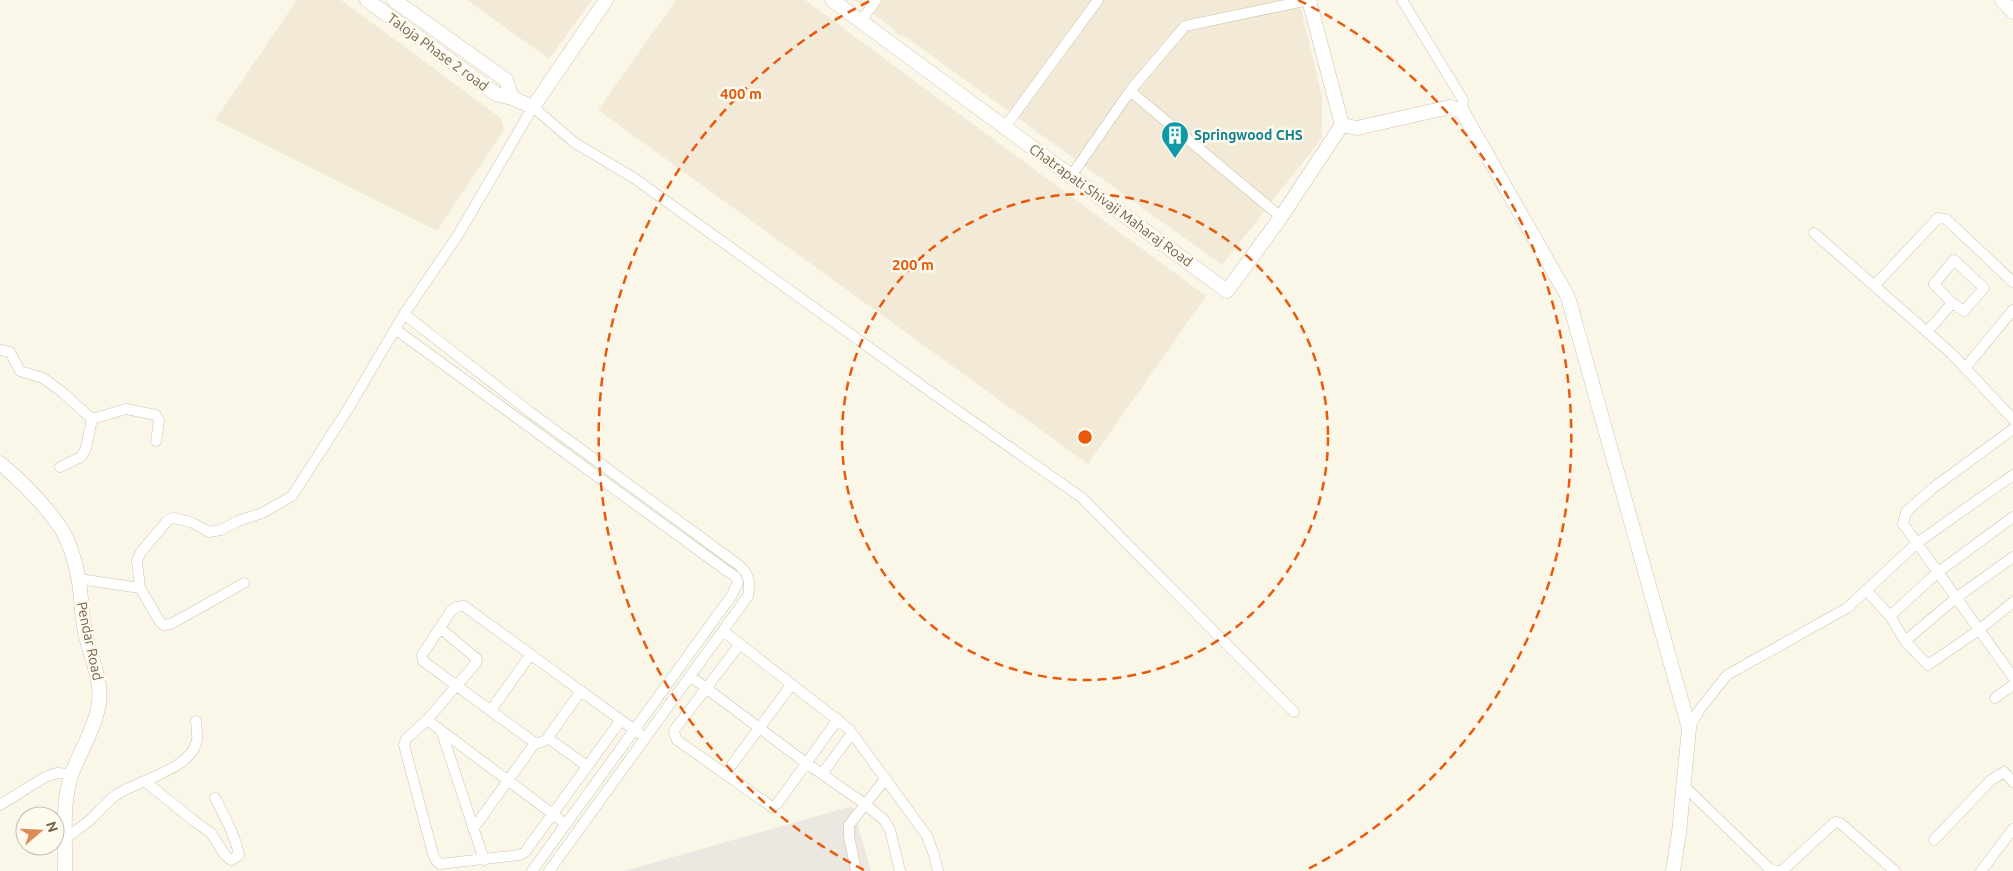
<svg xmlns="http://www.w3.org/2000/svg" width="2013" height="871" font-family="Ubuntu,sans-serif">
  <rect width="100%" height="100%" fill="#fbf7e8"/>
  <path fill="#f2ead7" d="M297 0H341L501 118 504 130 437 231 215 120Z
    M467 0H592L549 59Z
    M676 0H805L1206 296 1088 464 598 110Z
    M854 0H1299L1322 97V138L1222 265 904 36 902 37 894 32 895 30Z"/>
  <path fill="#ece8e1" d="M852 806 871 871H624Z"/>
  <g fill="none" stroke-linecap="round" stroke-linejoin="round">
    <g stroke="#ccc1af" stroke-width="11">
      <path id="street" d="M1402 0 1463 100 1462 111
        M861 21 876 0
        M1130 91 1281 217
        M1005 127 1098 0
        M1071 176 1130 91 1185 26 1309 0
        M1814 233 1951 353 2013 419
        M1875 285 1938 218 1946 219 2013 282
        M404 314 530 412 740 566C750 576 750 583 748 596L549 871
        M395 329 727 571 735 576 738 582 732 595 532 871
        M1927 332 1952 303 1934 284 1954 260 1984 288 1964 311 1952 303
        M0 350 10 352 20 371 43 378 62 392 92 419 86 448 81 457 60 467
        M1965 368 2013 310
        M92 419 126 409 156 415 159 421 156 441
        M2013 429 1933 488 1906 512 1903 524 1917 543 2013 475
        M79 579 140 588 160 622 164 625 171 624 244 583
        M140 588 137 561 141 552 168 520 173 518 191 522 209 532 221 530 238 521 262 513 292 496 348 409 404 314 458 235 533 107 575 143 634 178 935 395 1081 497 1294 712
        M1866 590 1890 616 1905 641 1928 665 1979 630 2013 602
        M1890 616 1937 573 2013 517
        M440 628 477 659 476 663 427 720 406 739 404 745 433 854 436 861 440 864 519 855 525 852 621 720
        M723 631 849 729 927 836 934 855 938 871
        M1905 641 1956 598 2013 557
        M740 644 675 729 674 733 677 740 772 807 777 804 838 719
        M690 676 806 763 865 804 884 820 890 830 900 871
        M581 691 546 740 539 743H535L423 661 422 655 451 611 456 607 464 606 640 734
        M1995 698 2013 685
        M491 710 531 654
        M427 720 566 824
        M1689 728 1700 709 1727 675 1847 608 1917 543 2013 677
        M441 730 484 860
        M548 738 587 766
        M725 774 792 684
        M822 774 852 733
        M146 782 194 821 211 833 225 855 231 860 239 855C235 835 225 817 215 798
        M1684 786 1770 869 1775 871
        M0 805 45 777 57 773 72 774
        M473 829 535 743
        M66 838C74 832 83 826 91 819 99 811 107 802 116 795 137 780 192 770 197 740 198 734 196 727 196 721
        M1934 840 1991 780 2004 772 2013 782
        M856 871 849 836V825L886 778
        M1778 871 1783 870 1835 822 1840 823 1895 871
        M1981 871 2013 829"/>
    </g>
    <g stroke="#cfc2ac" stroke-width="15">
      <path id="secondary" d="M367 0 496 94 512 98 533 107 606 0
        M394 0 506 80 512 98
        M832 0 1227 291 1281 217 1342 125
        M1309 0 1342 125
        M2002 0 2013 12
        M1342 125 1357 128 1450 107 1462 111 1568 297 1689 728 1679 833 1673 871
        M0 463C21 481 47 507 62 530 70 544 75 561 78 576 82 596 81 617 86 636 91 659 102 679 99 703 95 728 81 750 72 773 61 804 66 839 65 871"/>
    </g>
    <use href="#street" stroke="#fff" stroke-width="10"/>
    <use href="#secondary" stroke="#fff" stroke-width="14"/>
  </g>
  <g fill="none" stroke="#e8590c" stroke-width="2.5" stroke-dasharray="9 6">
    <circle cx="1085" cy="437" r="243"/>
    <path d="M864 870A486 486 0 0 1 872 0M1298 0A486 486 0 0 1 1306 870"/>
  </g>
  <defs>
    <g id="building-pin" transform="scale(1.4375)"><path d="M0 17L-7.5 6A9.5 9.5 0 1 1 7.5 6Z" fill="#0f9aa8" stroke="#fefaee"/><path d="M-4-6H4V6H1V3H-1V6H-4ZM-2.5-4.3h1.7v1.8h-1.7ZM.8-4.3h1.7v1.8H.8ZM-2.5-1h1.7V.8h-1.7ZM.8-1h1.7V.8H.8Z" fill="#fff"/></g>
  </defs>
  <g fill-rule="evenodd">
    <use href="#building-pin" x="1175" y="135"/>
  </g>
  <g text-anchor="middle" stroke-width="5" stroke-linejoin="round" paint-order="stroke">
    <g font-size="14" fill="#74624d" stroke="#fefaee">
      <text transform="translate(438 52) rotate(36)" y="5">Taloja Phase 2 road</text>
      <text transform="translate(1111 205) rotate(36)" y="5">Chatrapati Shivaji Maharaj Road</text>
      <text transform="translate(90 641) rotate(78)" y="5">Pendar Road</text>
    </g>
    <g font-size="14" font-weight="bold" fill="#0d838f" stroke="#fefaee" text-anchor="start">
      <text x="1194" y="140">Springwood CHS</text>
    </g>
  </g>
  <circle cx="1085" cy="437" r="8" fill="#e8590c" stroke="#fefaee" stroke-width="2.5"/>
  <g font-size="15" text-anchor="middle" font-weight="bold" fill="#e8590c" stroke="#fefaee" stroke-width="5" stroke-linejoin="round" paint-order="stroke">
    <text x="741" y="99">400 m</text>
    <text x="913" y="270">200 m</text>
  </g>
  <g transform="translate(40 831) rotate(71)"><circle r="24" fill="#fefaee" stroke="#c7bdae"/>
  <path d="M0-4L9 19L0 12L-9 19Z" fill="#dd8b56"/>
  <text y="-8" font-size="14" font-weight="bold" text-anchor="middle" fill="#74624d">N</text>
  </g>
</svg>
